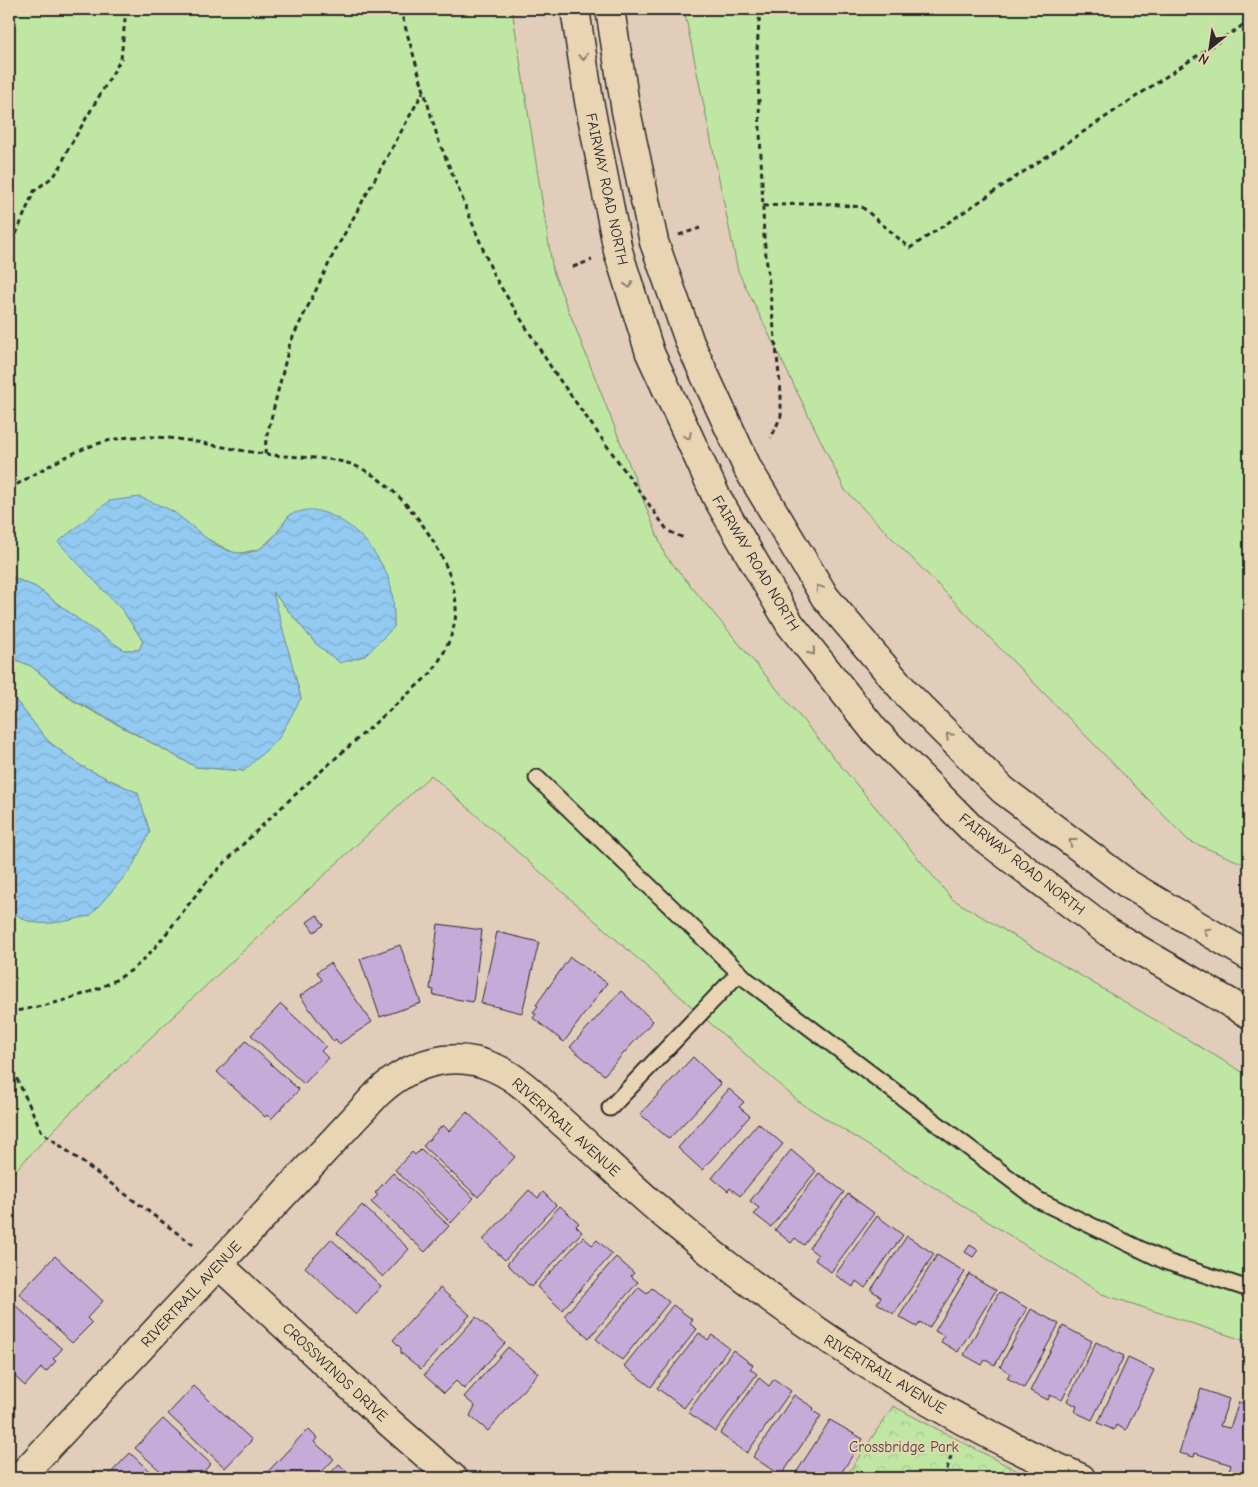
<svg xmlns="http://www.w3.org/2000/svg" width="1258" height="1487" font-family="'Comic Neue',sans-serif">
  <defs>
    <pattern id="forest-crowns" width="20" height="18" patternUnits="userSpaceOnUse" patternTransform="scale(1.25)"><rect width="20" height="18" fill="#bfe7a3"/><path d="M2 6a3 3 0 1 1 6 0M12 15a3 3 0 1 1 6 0" fill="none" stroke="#a4c68c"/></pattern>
    <pattern id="water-waves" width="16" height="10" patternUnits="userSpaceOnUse" patternTransform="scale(1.25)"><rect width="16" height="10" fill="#92caf1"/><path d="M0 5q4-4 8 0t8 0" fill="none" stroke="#7eaecf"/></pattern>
  </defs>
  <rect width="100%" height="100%" fill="#e2cdbb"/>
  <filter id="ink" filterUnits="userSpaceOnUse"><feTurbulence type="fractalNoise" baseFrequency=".02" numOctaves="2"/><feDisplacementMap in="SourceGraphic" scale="10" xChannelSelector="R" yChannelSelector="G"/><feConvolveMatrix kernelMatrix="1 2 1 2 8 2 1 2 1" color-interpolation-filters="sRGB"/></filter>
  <g filter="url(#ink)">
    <path fill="#bfe7a3" stroke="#758967" d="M9 9H512L553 271 665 555 952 899 1249 1076V1342L1102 1294 798 1101 431 775 69 1114 9 1177V906L12 911 138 793 81 766 48 741 9 692V663L14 659 31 666 72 700 196 767 244 771 301 698 272 591 316 644 365 656 394 627 393 600 290 514 276 534 260 549 236 554 204 537 172 511 59 542 123 611 143 641 139 650H124L83 623 36 587 9 576Z
      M684 9H1249V142L1244 145 1249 175V866L1189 841 845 490 738 271Z"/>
    <path fill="url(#forest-crowns)" stroke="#758967" d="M893 1406 1031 1478H845Z"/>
    <path fill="url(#water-waves)" stroke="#698aa2" d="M140 497C150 502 162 505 172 511 197 527 226 566 259 549 272 543 282 525 290 514 297 513 306 509 313 510 349 516 374 546 388 577 394 593 394 611 394 627L365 656 340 663 316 644 273 592 301 698 279 738 244 771 196 767 72 699 31 666 14 659 9 663V576L36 587 83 623 124 650H139L143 641 123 611 58 542 109 501Z
      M9 692 48 741 81 766 138 793 150 832 131 869 90 916C64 921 27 934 9 906Z"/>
    <path fill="#c6abd9" stroke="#2b2b2b" d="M317 915 324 925 314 932 307 922Z
      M438 924 482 930 473 1002 433 995 434 990 430 989Z
      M497 932 539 942 522 1013 481 1003Z
      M400 945 421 1003 380 1017 360 959Z
      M570 957 607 983 564 1042 533 1018 536 1014 533 1012 538 1006 536 1005Z
      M330 963 372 1022 339 1044 336 1039 333 1041 300 996 322 980 317 972Z
      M621 991 653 1021 604 1075 570 1047Z
      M281 1004 326 1046 321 1051 328 1058 304 1084 251 1035Z
      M246 1041 299 1090 271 1119 267 1115 265 1117 217 1072Z
      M693 1057 721 1084 669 1139 640 1114Z
      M729 1089 744 1102 739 1107 750 1116 702 1170 678 1148Z
      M467 1112 515 1157 478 1197 423 1146 443 1125 449 1131Z
      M758 1123 783 1144 740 1196 730 1188 728 1191 712 1178Z
      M421 1149 474 1198 451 1223 395 1170 412 1152 415 1155Z
      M791 1150 816 1171 771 1227 754 1214 759 1208 750 1201Z
      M393 1173 449 1226 425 1252 371 1202 378 1195 375 1193Z
      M819 1173 844 1192 804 1245 795 1238 791 1243 775 1230Z
      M529 1190 538 1198 543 1192 556 1205 505 1260 483 1240Z
      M848 1194 874 1213 831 1272 815 1260 818 1255 809 1248Z
      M362 1205 409 1249 383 1277 337 1233Z
      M560 1206 579 1223 576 1226 582 1232 531 1287 507 1264Z
      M877 1216 903 1235 865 1288 856 1281 853 1287 835 1275Z
      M907 1236 934 1254 894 1314 877 1303 881 1297 871 1290Z
      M583 1237 592 1245 597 1240 612 1254 562 1310 537 1287Z
      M331 1239 381 1286 356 1315 305 1267Z
      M970 1245 978 1250 973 1257 965 1252Z
      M937 1255 965 1272 929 1328 920 1322 917 1327 899 1317Z
      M55 1256 103 1301 87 1318 92 1323 72 1343 19 1294Z
      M616 1257 634 1273 631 1276 638 1282 589 1338 564 1316Z
      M969 1274 996 1290 958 1352 941 1342 944 1336 935 1331Z
      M639 1287 647 1293 652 1288 669 1302 622 1360 596 1339Z
      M440 1288 470 1315 421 1369 401 1353V1348L393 1340Z
      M999 1292 1027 1308 995 1365 985 1360 982 1365 964 1355Z
      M12 1302 62 1349 53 1359 56 1361 46 1372 41 1368 25 1386 9 1371V1306Z
      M673 1305 693 1320 690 1324 697 1329 651 1387 624 1366Z
      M1031 1309 1059 1324 1024 1388 1007 1378 1010 1373 1000 1367Z
      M476 1317 505 1343 464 1389 456 1381 444 1393 424 1375Z
      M1063 1326 1092 1341 1062 1400 1050 1395 1048 1400 1030 1391Z
      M699 1333 708 1340 712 1335 729 1348 684 1408 657 1388Z
      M1096 1342 1124 1356 1092 1420 1075 1412 1077 1406 1067 1401Z
      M508 1347 538 1373 488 1431 470 1416 475 1406 464 1397Z
      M733 1350 753 1365 750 1369 757 1374 715 1432 688 1412Z
      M1128 1358 1154 1370 1126 1430 1116 1425 1114 1430 1098 1423Z
      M759 1378 769 1386 774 1379 791 1391 747 1453 720 1434Z
      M194 1386 252 1440 225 1468 168 1414Z
      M1201 1389 1229 1399 1220 1426 1230 1428 1239 1402 1249 1405V1477L1229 1470 1231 1465 1195 1453 1194 1457 1179 1453Z
      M794 1395 814 1408 813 1411 821 1416 781 1476 753 1457Z
      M163 1419 211 1464 197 1478H168L135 1448Z
      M830 1420 863 1439 838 1478H804L796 1473Z
      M309 1430 317 1438 314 1442 334 1459 316 1478H262L304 1433Z
      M130 1453 157 1478H106Z
      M339 1464 354 1478H326Z"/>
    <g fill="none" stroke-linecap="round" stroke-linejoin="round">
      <g stroke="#2b2b2b" stroke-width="19">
        <path id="service" d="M537 778 747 980 1038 1200 1167 1262 1249 1289
          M610 1108 739 973"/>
      </g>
      <g stroke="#2b2b2b" stroke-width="31">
        <path id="minor" d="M218 1264 391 1424 453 1478
          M19 1478 378 1093C410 1063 453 1049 495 1068 521 1079 541 1102 561 1121 598 1154 633 1189 672 1221 796 1324 932 1414 1081 1478"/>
      </g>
      <g stroke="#2b2b2b" stroke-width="31">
        <path id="secondary" d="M575 9 589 101 618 251 650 353 716 496 790 624 874 730 972 829 1108 932 1249 1014
          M610 9 626 111 654 242 690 343 748 469 825 597 907 694 1003 790 1128 884 1249 956"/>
      </g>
      <path stroke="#2b2b2b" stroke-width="3" stroke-dasharray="5 4" stroke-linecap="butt" d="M400 9 438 139 494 276 554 372 668 531 684 538
        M760 9 757 50 764 237 781 393V416L771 438
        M763 206 819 203 862 207 910 248 1249 21
        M679 235 700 228
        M9 251 34 191 54 176 61 166 67 151 121 59 126 9
        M573 267 592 260
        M265 454 266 439 290 343 335 251 423 92
        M9 489C44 469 81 444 122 438 169 432 218 448 265 454 291 458 322 456 347 463 397 476 458 560 456 611 455 633 444 655 431 673 359 739 282 802 214 874 188 901 166 939 139 964 107 992 50 1006 9 1012
        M9 1062 42 1132 196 1247
        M944 1478 954 1447"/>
      <use href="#service" stroke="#e9d5b3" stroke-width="15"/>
      <use href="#minor" stroke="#e9d5b3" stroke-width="28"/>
      <use href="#secondary" stroke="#e9d5b3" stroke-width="28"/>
    </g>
    <defs><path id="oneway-chevron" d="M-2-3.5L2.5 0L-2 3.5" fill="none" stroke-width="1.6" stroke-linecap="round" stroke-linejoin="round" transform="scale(1.25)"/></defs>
    <g stroke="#8a806f">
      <use href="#oneway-chevron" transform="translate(583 57) rotate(82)"/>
      <use href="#oneway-chevron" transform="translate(629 285) rotate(73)"/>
      <use href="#oneway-chevron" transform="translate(688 436) rotate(65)"/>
      <use href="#oneway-chevron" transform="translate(819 588) rotate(-121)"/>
      <use href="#oneway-chevron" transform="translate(812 652) rotate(52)"/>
      <use href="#oneway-chevron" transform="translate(949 736) rotate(-135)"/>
      <use href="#oneway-chevron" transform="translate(1072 842) rotate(-143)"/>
      <use href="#oneway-chevron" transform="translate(1207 931) rotate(-149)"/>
    </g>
  </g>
  <g text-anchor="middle" stroke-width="4" stroke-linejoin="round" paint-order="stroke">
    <g font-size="15" fill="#2b2b2b" stroke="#e9d5b3">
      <text transform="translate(607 189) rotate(78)" y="5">FAIRWAY ROAD NORTH</text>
      <text transform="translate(756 563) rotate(59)" y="5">FAIRWAY ROAD NORTH</text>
      <text transform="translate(1022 864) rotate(38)" y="5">FAIRWAY ROAD NORTH</text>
      <text transform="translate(566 1127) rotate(42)" y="5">RIVERTRAIL AVENUE</text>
      <text transform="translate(191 1294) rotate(-47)" y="5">RIVERTRAIL AVENUE</text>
      <text transform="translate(335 1372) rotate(43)" y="5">CROSSWINDS DRIVE</text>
      <text transform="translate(885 1374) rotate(31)" y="5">RIVERTRAIL AVENUE</text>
    </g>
    <g font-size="15" fill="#41473d" stroke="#e9d5b3">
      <text x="904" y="1452">Crossbridge Park</text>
    </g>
  </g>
  <rect width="1258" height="1487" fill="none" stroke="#e9d5b3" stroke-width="30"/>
  <rect x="15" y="15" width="1228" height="1457" fill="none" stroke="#2b2b2b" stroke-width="2" filter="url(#ink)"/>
  <g transform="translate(1210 48) rotate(210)" stroke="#e9d5b3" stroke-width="4" paint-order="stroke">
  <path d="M0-4L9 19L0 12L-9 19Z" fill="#2b2b2b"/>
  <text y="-8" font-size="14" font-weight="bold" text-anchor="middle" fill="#2b2b2b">N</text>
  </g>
</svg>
